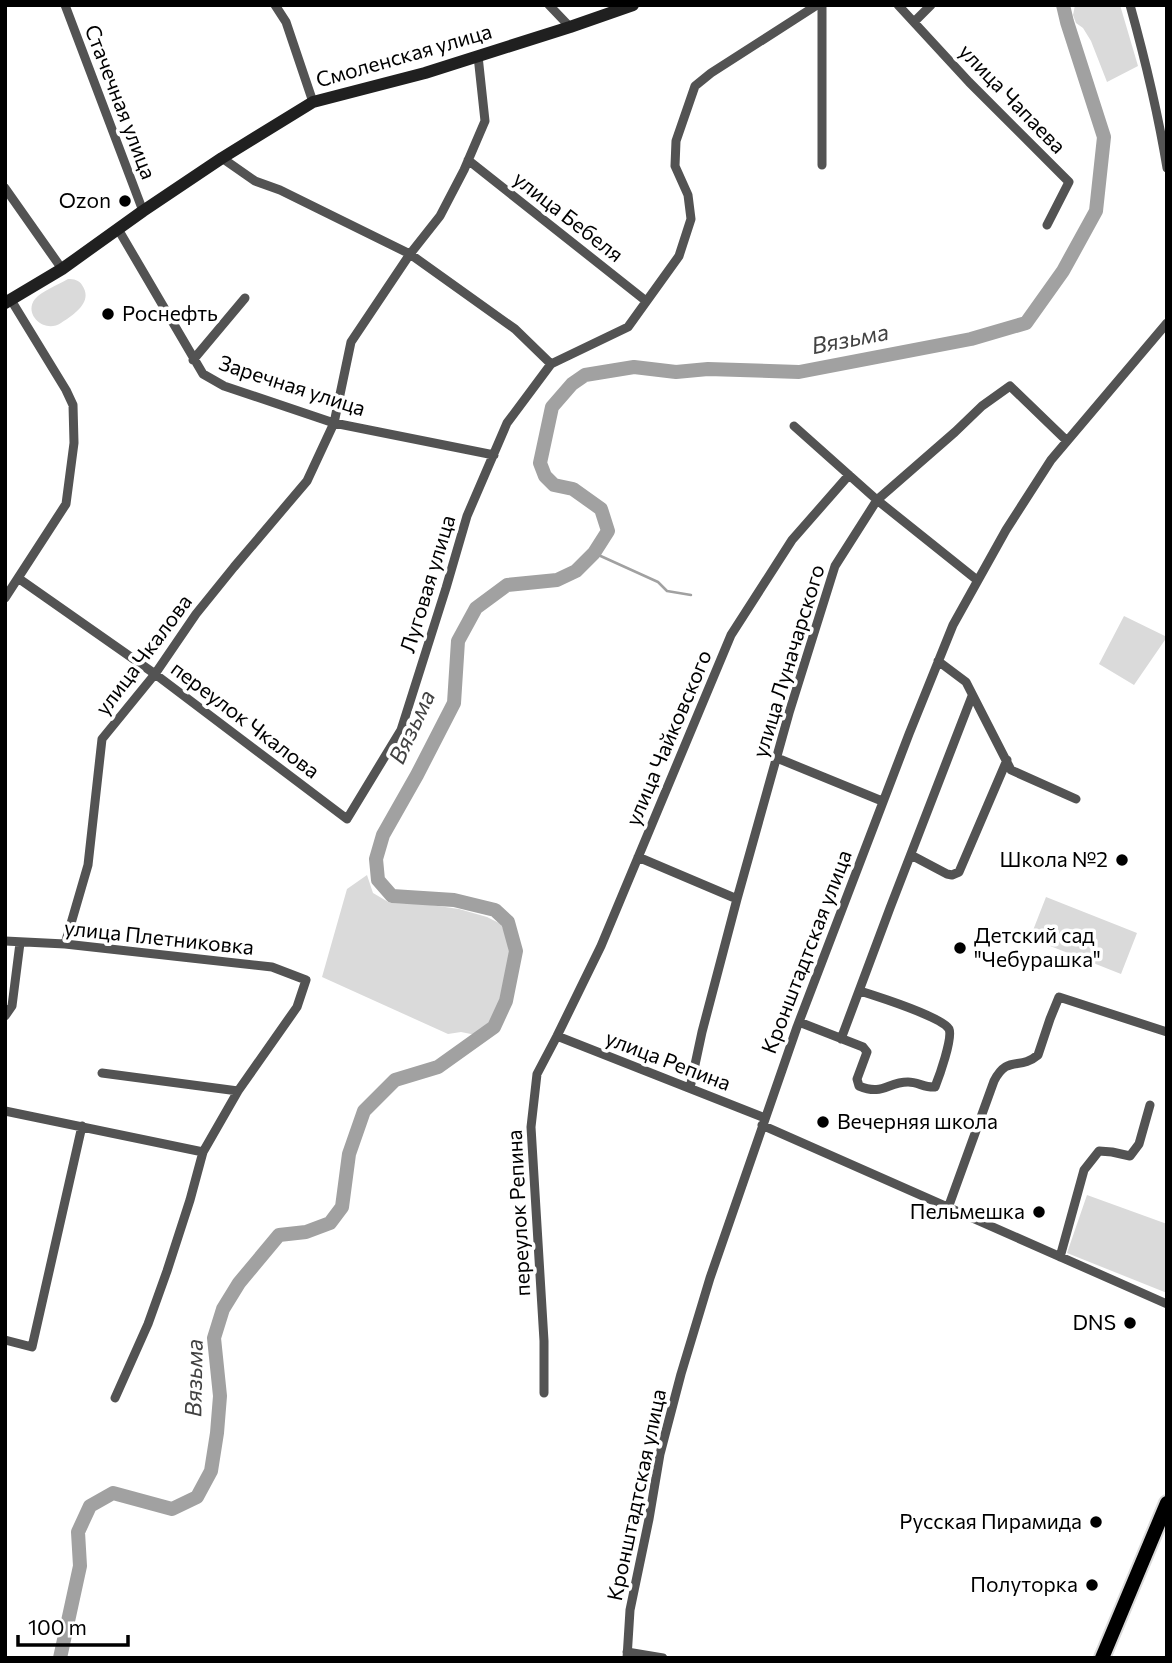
<svg xmlns="http://www.w3.org/2000/svg" width="1172" height="1663" font-family="Commissioner,sans-serif">
  <rect width="100%" height="100%" fill="#fff"/>
  <path fill="#dadada" d="M1075 5H1120L1138 66 1107 82 1091 41 1083 28 1076 23 1073 15Z
    M68 279C74 279 79 280 82 285 94 302 73 315 61 323 44 334 23 314 35 299 42 291 58 285 68 279Z
    M1124 616 1167 637 1134 685 1099 664Z
    M367 875 373 893 390 903 424 904 459 909 487 917 501 924C506 935 510 949 510 962 510 980 499 1016 485 1029 482 1032 479 1033 476 1035L461 1032 448 1034 322 977 347 889Z
    M1046 897 1137 933 1121 974 1030 938Z
    M1087 1195 1167 1224V1293L1067 1253Z"/>
  <g fill="none" stroke-linecap="round" stroke-linejoin="round">
    <path stroke="#a1a1a1" stroke-width="2.5" d="M594 553 658 582 667 591 691 595"/>
    <path stroke="#a1a1a1" stroke-width="14" d="M60 1658 80 1566 78 1532 90 1506 113 1493 172 1509 197 1497 211 1471 217 1433 220 1396 214 1338 223 1309 239 1283 279 1235 306 1232 330 1223 342 1207 349 1154 364 1111 395 1080 438 1067 494 1027 506 1001 516 951 508 922 495 910 454 900 392 896 378 880 376 859 383 835 417 775 454 703 458 641 476 608 507 585 557 580 576 571 594 553 608 531 601 509 573 489 554 485 545 476 540 463 552 407 572 384 585 375 634 367 676 372 708 369 799 372 971 339 1026 323 1063 271 1096 211 1104 137 1067 22 1063 5"/>
    <g stroke="#dbdbdb" stroke-width="18">
      <path id="primary" d="M1102 1658 1167 1503"/>
    </g>
    <path stroke="#535353" stroke-width="9" d="M65 5 143 211
      M275 5 286 22 313 102
      M549 5 570 27
      M898 5 969 82 1069 182 1047 225
      M1130 5C1145 59 1158 113 1167 168
      M914 22 931 5
      M222 158 255 181 280 190 410 254 515 329 551 364 628 327 679 256 691 219 688 195 675 166 676 141 695 86 711 73 817 5
      M468 160 646 301
      M822 165V5
      M5 188 62 269
      M118 229 203 374 224 386 334 423 494 455
      M193 360 245 298
      M794 426 877 500 977 580
      M18 578 155 674 347 819 401 730 446 588 467 516 507 423 551 364
      M5 598 66 504 74 443 73 405 66 390 11 300
      M938 661 966 682 1011 770 1076 799
      M777 758 882 801
      M911 855 947 874 952 875 959 872 1007 760
      M638 857 737 899
      M5 941 65 944 272 967 306 980 297 1007 238 1091 203 1152 190 1200 167 1271 148 1324 115 1398
      M65 944 88 865 102 739 155 674 196 614 234 567 307 481 334 423 351 342 410 254 440 216 464 170 485 121 478 56
      M5 1016 12 1006 20 943
      M799 1022 863 1047 867 1052 857 1079 859 1086C883 1096 887 1082 908 1082 918 1082 925 1088 935 1087 939 1077 953 1038 949 1029 942 1017 876 996 860 991
      M557 1036 765 1118
      M841 1039 890 908 972 696
      M102 1073 238 1091
      M690 1088 702 1032 737 899 789 713 835 566 877 500 955 432 982 406 1010 386 1067 441
      M5 1111 203 1152
      M762 1125 1167 1304
      M948 1208 994 1081C1008 1054 1019 1071 1038 1055L1050 1019 1059 997 1167 1032
      M1060 1257 1084 1170 1099 1151 1112 1152 1130 1156 1139 1144 1150 1105
      M5 1340 32 1347 82 1126
      M544 1393V1341L531 1127 537 1074 557 1036 601 946 731 635 792 540 849 475
      M627 1652 663 1658
      M627 1658 630 1610 649 1519 660 1454 681 1374 710 1278 797 1027 909 734 953 625 1006 530 1051 460 1167 323"/>
    <path stroke="#202020" stroke-width="12" d="M5 303 62 269 143 211 222 158 313 102 425 73 570 27 633 5"/>
    <use href="#primary" stroke="#000" stroke-width="14"/>
  </g>
  <g fill="#000" stroke="#fff" stroke-width="2.5">
    <circle cx="125" cy="201" r="7"/>
    <circle cx="108" cy="314" r="7"/>
    <circle cx="1122" cy="860" r="7"/>
    <circle cx="960" cy="948" r="7"/>
    <circle cx="823" cy="1122" r="7"/>
    <circle cx="1039" cy="1212" r="7"/>
    <circle cx="1130" cy="1323" r="7"/>
    <circle cx="1096" cy="1522" r="7"/>
    <circle cx="1092" cy="1585" r="7"/>
  </g>
  <g text-anchor="middle" stroke-width="7" stroke-linejoin="round" paint-order="stroke">
    <g font-size="21" fill="#000" stroke="#fff">
      <text transform="translate(404 56) rotate(-16)" y="7">Смоленская улица</text>
      <text transform="translate(1012 99) rotate(46)" y="7">улица Чапаева</text>
      <text transform="translate(120 102) rotate(69)" y="7">Стачечная улица</text>
      <text transform="translate(568 217) rotate(38)" y="7">улица Бебеля</text>
      <text transform="translate(292 386) rotate(18)" y="7">Заречная улица</text>
      <text transform="translate(428 584) rotate(-73)" y="7">Луговая улица</text>
      <text transform="translate(144 655) rotate(-53)" y="7">улица Чкалова</text>
      <text transform="translate(789 661) rotate(-73)" y="7">улица Луначарского</text>
      <text transform="translate(245 720) rotate(37)" y="7">переулок Чкалова</text>
      <text transform="translate(669 738) rotate(-67)" y="7">улица Чайковского</text>
      <text transform="translate(159 938) rotate(6)" y="7">улица Плетниковка</text>
      <text transform="translate(807 952) rotate(-69)" y="7">Кронштадтская улица</text>
      <text transform="translate(668 1061) rotate(21)" y="7">улица Репина</text>
      <text transform="translate(519 1213) rotate(-93)" y="7">переулок Репина</text>
      <text transform="translate(637 1495) rotate(-78)" y="7">Кронштадтская улица</text>
    </g>
    <g font-size="21" fill="#000" stroke="#fff" text-anchor="end">
      <text x="111" y="208">Ozon</text>
      <text x="122" y="321" text-anchor="start">Роснефть</text>
      <text x="1108" y="867">Школа №2</text>
      <text x="974" y="943" text-anchor="start">Детский сад<tspan x="974" dy="24">"Чебурашка"</tspan></text>
      <text x="837" y="1129" text-anchor="start">Вечерняя школа</text>
      <text x="1025" y="1219">Пельмешка</text>
      <text x="1116" y="1330">DNS</text>
      <text x="1082" y="1529">Русская Пирамида</text>
      <text x="1078" y="1592">Полуторка</text>
    </g>
    <g font-size="23" font-style="italic" fill="#424242" stroke="#fff">
      <text transform="translate(850 339) rotate(-11)" y="8">Вязьма</text>
      <text transform="translate(412 727) rotate(-65)" y="8">Вязьма</text>
      <text transform="translate(194 1378) rotate(-89)" y="8">Вязьма</text>
    </g>
  </g>
  <rect width="1172" height="1663" fill="none" stroke="#000000" stroke-width="14"/>
  <path d="M18 1635v10h110v-10" fill="none" stroke="#000000" stroke-width="3.5"/>
  <text x="28" y="1635" font-size="21" fill="#000000" stroke="#ffffff" stroke-width="5" paint-order="stroke">100 m</text>
</svg>
